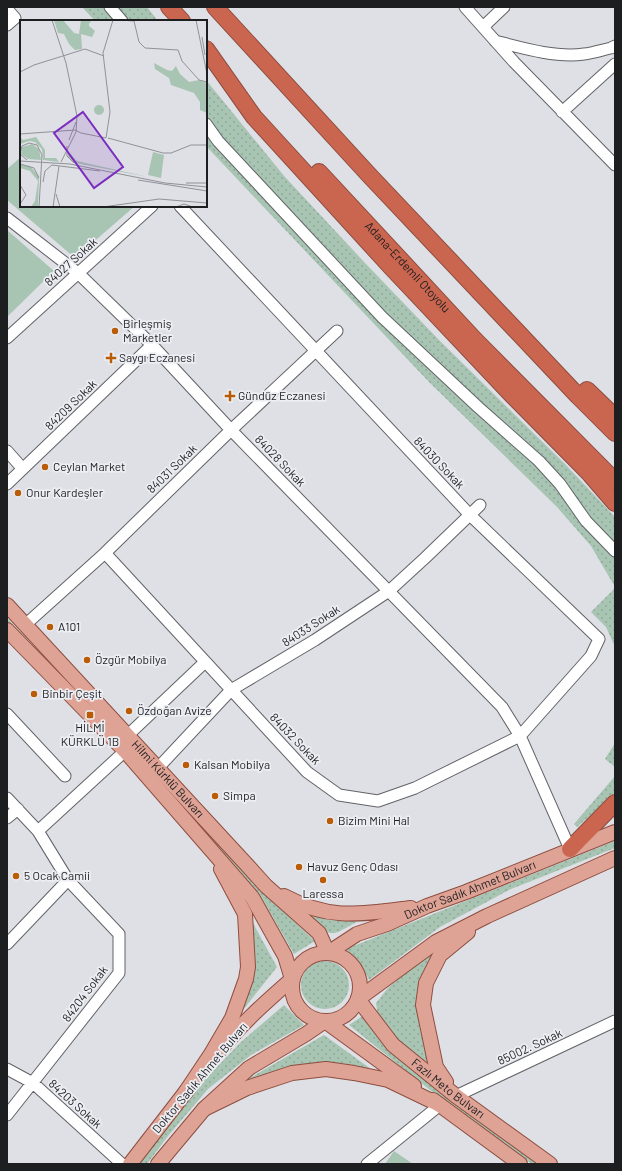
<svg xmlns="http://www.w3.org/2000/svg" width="622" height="1171" font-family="Barlow,sans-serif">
  <defs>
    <pattern id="grass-dots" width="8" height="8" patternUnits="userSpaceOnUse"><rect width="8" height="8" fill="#a8c4b2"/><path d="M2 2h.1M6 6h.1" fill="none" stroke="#90a899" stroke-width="1.8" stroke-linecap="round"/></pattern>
  </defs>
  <rect width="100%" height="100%" fill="#dfe0e6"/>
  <path fill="url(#grass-dots)" d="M82 7H147L158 21H95Z
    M206 80 285 177 366 264 440 341 565 464 615 517V587L591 546 557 507 429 382 206 146Z
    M615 588V647L606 627 591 612Z
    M7 618 158 777 261 891 315 941 294 954 259 893 157 778 7 622Z
    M615 743V767L605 759Z
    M615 776V794L577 827 574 824Z
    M615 841V848L511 889 440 927 369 980 361 964 346 949Z
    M299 908 329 920 357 922C352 924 340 932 335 933 323 935 307 916 299 908Z
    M248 914 277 967 235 1020Z
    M435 952C430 960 424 969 421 977 411 1005 423 1038 428 1066L396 1040 378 1016 376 1003 388 988 413 966Z
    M301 985a24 24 0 1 1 48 0a24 24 0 1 1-48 0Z
    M284 1005 304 1025 251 1055 208 1089 168 1136 147 1164H140L189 1096 241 1042Z
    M364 1015 539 1164H532L430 1090 349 1025Z
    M324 1035 371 1069C360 1067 348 1063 337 1063 304 1061 274 1072 243 1082Z"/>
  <path fill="#a8c4b2" d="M21 157V206H135L75 258 7 200V169Z
    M7 230 54 271 7 317Z
    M394 1151 413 1164H385Z"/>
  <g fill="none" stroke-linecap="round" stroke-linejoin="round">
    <g stroke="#626367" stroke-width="13">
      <path id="minor" d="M110 7 122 21
        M465 7 514 62 615 165
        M7 9 15 18 7 25
        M483 27 504 7
        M495 41C522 48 556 58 584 54 593 53 602 50 611 48L615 46
        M562 112 615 64
        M206 124 218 141 382 317 478 407 539 461 560 484 586 521 615 551
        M7 218 78 273 152 345 231 430 502 707 520 736 570 849
        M7 338 152 206
        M7 451 23 469
        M7 484 152 345
        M105 553 307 772 339 795 378 801 415 788 520 736 591 656 599 639 470 515 180 206
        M25 625 105 553 231 430 337 331
        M7 714 65 776
        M127 736 205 662
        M157 769 231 690 315 640 389 591 425 558 480 505
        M7 798 38 831 125 751
        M7 818 18 809
        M7 944 68 880 38 831
        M7 1069 33 1083 122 1164
        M456 1096 615 1021
        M7 1115 119 973V934L68 880
        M367 1164 440 1105"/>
    </g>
    <g stroke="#8d4d3f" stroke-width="16">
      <g id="major">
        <path id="s1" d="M7 605 247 865 266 886 319 933 328 953"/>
        <path d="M7 630 125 751 252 897 285 956 292 979"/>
        <path d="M284 896C330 921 362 914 411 908"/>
        <path id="s2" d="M328 953 357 934 387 924 427 906 466 892 615 832"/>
        <circle cx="326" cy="987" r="34"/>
        <path d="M358 999 436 942 487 916 615 858"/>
        <path id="s3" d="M358 999 393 1045 456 1096 550 1164"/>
        <path d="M325 1021 414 1086"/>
        <path d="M221 1049C242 1023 267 1001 292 979"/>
        <path d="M446 1082 436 1067 423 1005 426 983 440 955 468 932"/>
        <path d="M185 1093 211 1054 232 1018 246 979 248 967 245 914 221 869"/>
        <path d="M433 1100 520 1164"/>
        <path d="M204 1109 247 1088 292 1073 326 1069 354 1073 388 1080 440 1105"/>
        <path d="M130 1164 191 1085"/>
        <path d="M158 1164 204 1109 249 1068 306 1034 325 1021"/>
      </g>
    </g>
    <g stroke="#8d4d3f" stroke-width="18">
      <g id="highway">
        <path d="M169 7 182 21"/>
        <path d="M215 7 370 176 578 396 615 433"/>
        <path d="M206 49 254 117 391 267 512 395 590 474 615 503"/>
        <path id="s4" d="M319 172 475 340 615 481"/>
        <path d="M587 390 615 417"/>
        <path d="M570 849 615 803"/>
      </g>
    </g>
    <use href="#minor" stroke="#fff" stroke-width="11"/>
    <use href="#major" stroke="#dfa395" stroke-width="14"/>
    <use href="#highway" stroke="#ca664f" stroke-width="16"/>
  </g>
  <g fill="#b95c05" stroke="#edeef3" stroke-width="1.5">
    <circle cx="115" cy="331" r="4"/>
    <path d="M109 352h4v4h4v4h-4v4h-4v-4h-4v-4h4z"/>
    <path d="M228 390h4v4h4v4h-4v4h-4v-4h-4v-4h4z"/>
    <circle cx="45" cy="467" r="4"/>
    <circle cx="18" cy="493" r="4"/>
    <circle cx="50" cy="627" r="4"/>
    <circle cx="87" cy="660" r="4"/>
    <circle cx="34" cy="694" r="4"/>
    <circle cx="129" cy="711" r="4"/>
    <rect x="86" y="711" width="8" height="8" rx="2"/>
    <circle cx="186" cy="765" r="4"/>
    <circle cx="215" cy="796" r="4"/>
    <circle cx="330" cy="821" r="4"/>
    <circle cx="299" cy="867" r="4"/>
    <circle cx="16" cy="876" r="4"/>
    <circle cx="323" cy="880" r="4"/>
  </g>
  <g text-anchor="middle" stroke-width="3.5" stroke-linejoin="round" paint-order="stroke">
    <g font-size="12" fill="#1d1e20" stroke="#edeef3">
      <text transform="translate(71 262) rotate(-42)" y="4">84027 Sokak</text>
      <text dy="4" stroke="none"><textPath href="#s4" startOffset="130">Adana-Erdemli Otoyolu</textPath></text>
      <text transform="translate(71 405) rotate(-44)" y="4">84209 Sokak</text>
      <text transform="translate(280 461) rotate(46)" y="4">84028 Sokak</text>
      <text transform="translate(439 463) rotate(46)" y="4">84030 Sokak</text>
      <text transform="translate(172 469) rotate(-44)" y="4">84031 Sokak</text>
      <text transform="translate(311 626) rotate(-33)" y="4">84033 Sokak</text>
      <text transform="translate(295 739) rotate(46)" y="4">84032 Sokak</text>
      <text dy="4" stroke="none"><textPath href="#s1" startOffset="237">Hilmi Kürklü Bulvarı</textPath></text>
      <text dy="4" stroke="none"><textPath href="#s2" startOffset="156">Doktor Sadık Ahmet Bulvarı</textPath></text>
      <text transform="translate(85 994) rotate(-53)" y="4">84204 Sokak</text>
      <text transform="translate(530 1047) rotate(-25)" y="4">85002. Sokak</text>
      <text transform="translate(200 1078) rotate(-50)" y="4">Doktor Sadık Ahmet Bulvarı</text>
      <text dy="4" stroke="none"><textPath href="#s3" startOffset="128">Fazlı Meto Bulvarı</textPath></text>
      <text transform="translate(75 1104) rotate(42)" y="4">84203 Sokak</text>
    </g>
    <g font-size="12" fill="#1d1e20" stroke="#edeef3" text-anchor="start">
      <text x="123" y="328">Birleşmiş<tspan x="123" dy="14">Marketler</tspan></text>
      <text x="119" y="362">Saygı Eczanesi</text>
      <text x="238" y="400">Gündüz Eczanesi</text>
      <text x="53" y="471">Ceylan Market</text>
      <text x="26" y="497">Onur Kardeşler</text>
      <text x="58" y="631">A101</text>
      <text x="95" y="664">Özgür Mobilya</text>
      <text x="42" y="698">Binbir Çeşit</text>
      <text x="137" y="715">Özdoğan Avize</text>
      <text x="90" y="732" text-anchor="middle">HİLMİ<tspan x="90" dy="14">KÜRKLÜ 1B</tspan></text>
      <text x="194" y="769">Kalsan Mobilya</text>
      <text x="223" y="800">Simpa</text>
      <text x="338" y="825">Bizim Mini Hal</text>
      <text x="307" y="871">Havuz Genç Odası</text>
      <text x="24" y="880">5 Ocak Camii</text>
      <text x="323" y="898" text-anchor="middle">Laressa</text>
    </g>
  </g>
  <g transform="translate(20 20)">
    <rect width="187" height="187" fill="#dfe0e6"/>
    <path d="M16 117 25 130V138H36L39 142 23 140 22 129 15 122 9 121 0 124 1 118 3 120ZM12 124 19 129 21 140 8 139 1 134 2 127ZM48 132 57 141 128 157 55 143 48 137ZM0 144 10 146 19 156 18 187H11L15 181 18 161 10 151 0 148Z" fill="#a8c4b2"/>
    <path d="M34 0H43L54 13 59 14 61 0H69L71 3H69V6L75 11 72 17 61 14 62 29 55 30 49 24 44 14 38 13ZM134 43 147 50 152 51 156 46 160 54 169 62 179 60 187 63V93L180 90V82L174 73 151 65 149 58 135 49ZM74 90a5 5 0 1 1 10 0a5 5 0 1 1-10 0ZM133 132 144 135 141 158 128 155Z" fill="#a8c4b2"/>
    <path fill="none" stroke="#919297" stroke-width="1" d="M32 0 46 43 57 96 56 112 41 142M100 0 114 1 119 22 125 28 158 30 162 41 179 60 187 62M176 0 187 54M182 17 185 35M0 52 14 45 65 29 84 36M0 114 55 110 61 113 86 118M86 118 90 92 83 33 93 0M88 118 143 133H151L171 125H187M49 120 56 102M47 126V136L54 143M7 140 0 134 2 126 9 123 17 125 22 135 19 187M0 141 50 144 145 163 187 167M0 144 14 148 19 158M118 160 187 171M23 162 25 151 32 145 80 151M166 163H187M0 165 6 175 0 184M36 174 40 187M33 187 39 146M83 187 139 179 187 183M156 187 164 184 173 187"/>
    <path fill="#7b2cbf" fill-opacity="0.15" stroke="#7b2cbf" stroke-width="2" d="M63 92 103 147 74 168 34 113Z"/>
    <rect width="187" height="187" fill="none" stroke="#1d1e20" stroke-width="2"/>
  </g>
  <rect width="622" height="1171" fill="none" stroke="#1d1e20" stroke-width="16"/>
</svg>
